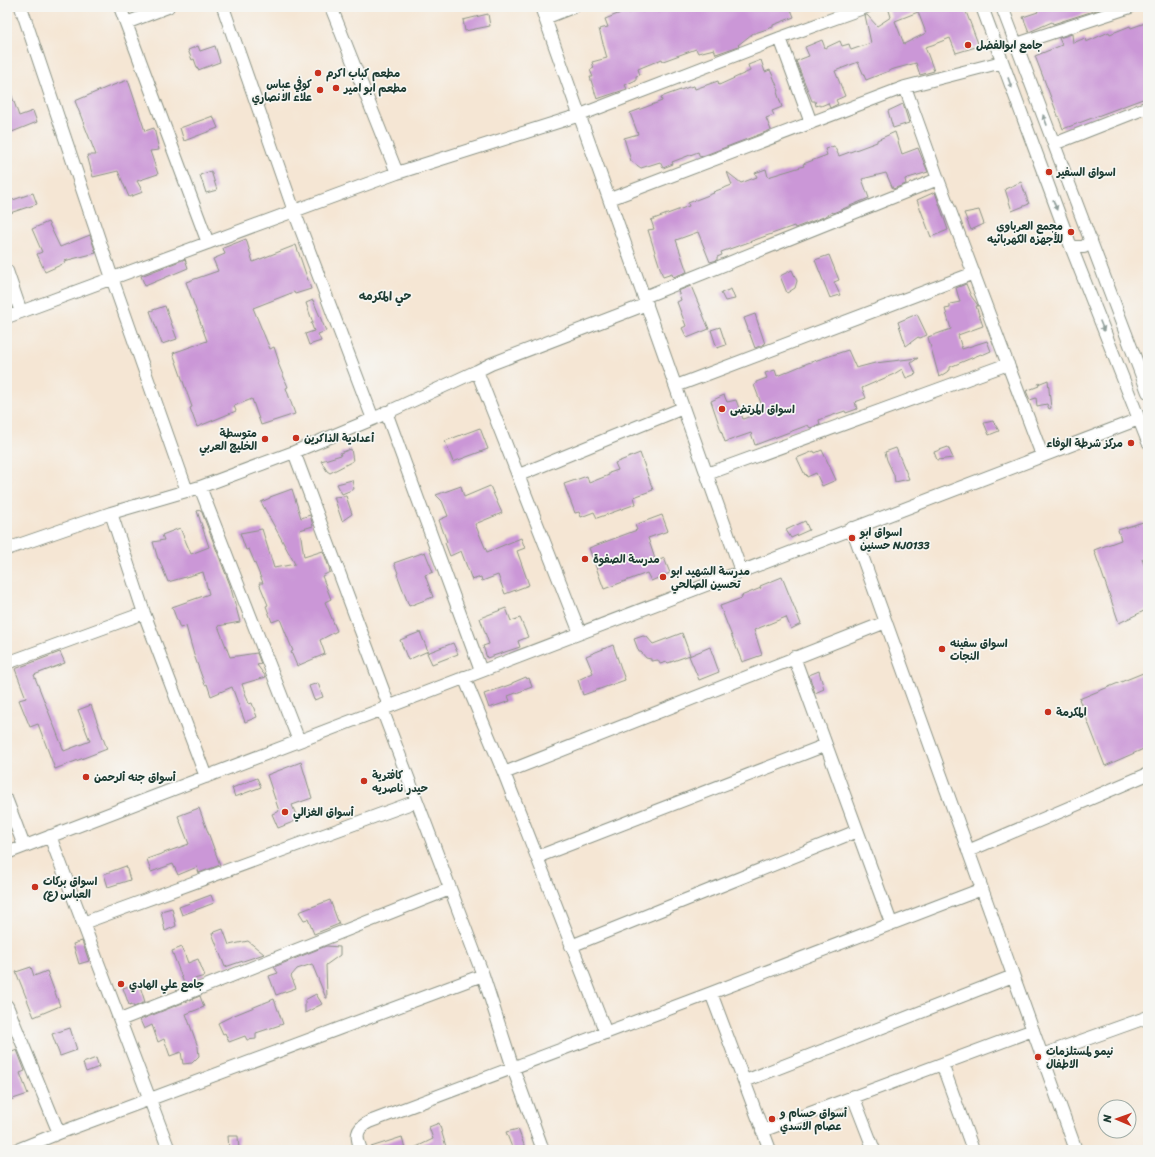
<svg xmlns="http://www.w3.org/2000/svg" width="1155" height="1157" font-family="Sriracha,'Playpen Sans Arabic',sans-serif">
  <rect width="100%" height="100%" fill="#f6f6f2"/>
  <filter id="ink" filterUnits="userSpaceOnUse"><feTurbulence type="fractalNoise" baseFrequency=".025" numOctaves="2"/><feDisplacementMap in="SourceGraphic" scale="8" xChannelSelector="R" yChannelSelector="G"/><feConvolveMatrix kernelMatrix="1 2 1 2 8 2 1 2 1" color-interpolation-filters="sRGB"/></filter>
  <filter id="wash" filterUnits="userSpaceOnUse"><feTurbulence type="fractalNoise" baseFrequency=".012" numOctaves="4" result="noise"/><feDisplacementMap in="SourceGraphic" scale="16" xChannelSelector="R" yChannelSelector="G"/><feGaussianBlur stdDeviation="0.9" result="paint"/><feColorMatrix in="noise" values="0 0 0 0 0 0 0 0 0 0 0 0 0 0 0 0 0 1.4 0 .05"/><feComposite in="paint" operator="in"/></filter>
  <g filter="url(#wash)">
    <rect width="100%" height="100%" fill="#f5e6d4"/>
    <g id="blocks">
      <path fill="#cb97d7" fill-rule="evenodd" d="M657 7 659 12 674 7H790L794 17 773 25V27L752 34 738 45 739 46 716 54 714 49 698 53 696 49 663 61 662 59 638 69 640 75 636 76V80L625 85 627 89 597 99 590 77H593L590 70 594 68 592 62 607 58 599 29 608 27 605 19 628 10 629 13 640 9 642 12Z
        M888 7H963L964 10 965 9 979 46 956 53 950 38 932 45 925 47 934 71 920 75 916 63 894 69 866 80 858 62 835 71 845 96 836 100 838 104 830 108 828 103 821 106 819 105 816 106 815 101H812L796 61 809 56 805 47 822 40 825 48 840 41 842 46 849 44 851 50 871 43 865 15H867L877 26 891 17ZM918 12 926 33 904 44 895 21Z
        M1036 7H1106L1053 24 1052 22 1029 32 1023 17 1038 12Z
        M488 14 490 26 465 31 463 20Z
        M1148 22V97L1063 129 1035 56 1062 45 1059 38 1072 34 1073 43 1085 38 1086 42 1109 32 1110 34 1130 26 1131 28Z
        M198 46 200 51 215 46 220 62 198 70 194 59 192 60 188 50Z
        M761 60 765 72 770 70 773 76 779 91 777 92 782 107 772 111 774 115 766 118 771 130 700 157 698 152 672 162 673 164 663 168 660 162 641 168 631 161 624 138 638 134 630 113 662 101 661 97 689 87 694 86 695 89 718 81 719 85 750 71 748 65Z
        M128 80 145 131 154 128 159 150 150 151 158 174 137 181 143 192 129 197 118 171 93 177 87 155H96L75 101 108 87Z
        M8 85 19 116 33 111 37 122 7 134V86Z
        M903 104 909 123 893 128 888 111Z
        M213 116 218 128 184 141 180 128Z
        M895 132 902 154 918 148 928 172 905 179 906 184 893 189 886 173 862 179 869 198 833 213 832 212 826 216 795 228 794 226 721 252 722 255 717 257V260L710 262 698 232 676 240 687 272 673 277 672 274 663 277 648 230 654 229 651 220 689 206 688 203 714 193 713 192 732 185 727 172 741 183 757 177 755 173 766 169 768 177 804 166 803 164 827 155 825 149 834 146 839 156 877 142V140Z
        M211 171 217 190 206 193 200 175Z
        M1021 182 1029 204 1012 211 1005 189Z
        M935 192 948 230 931 237 917 200Z
        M33 193 37 204 7 214V202Z
        M979 210 984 224 971 230 964 213Z
        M48 222 60 247 90 235 96 253 64 261 65 263 45 272 37 254 42 252 32 229Z
        M246 239 253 262 296 245 311 289 295 294 294 292 253 308 270 349 274 347 279 362 278 363 288 387 286 388 295 414 261 425 252 399 234 406 236 411 197 427 190 408 192 407 173 353 207 341 186 282 218 271 213 259 225 254 223 248Z
        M829 255 839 280 834 282 840 295 830 298 815 260Z
        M185 259 188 268 145 286 141 276Z
        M792 270 797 281 795 288 787 293 780 276Z
        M966 284 971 296 977 304 978 306H976L983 326 958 335 962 349 987 341 991 351 982 355 981 354 950 367V370L939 377 928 337 951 329 945 309 950 308V304L960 302 956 288Z
        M691 286 709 329 687 338 682 328 686 326 677 302 681 300 678 291Z
        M731 289 735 299 725 301 721 293Z
        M313 300 326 331 318 334 321 341 309 345 305 334 314 331 311 323H313L306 303Z
        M165 306 177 339 162 344 150 311Z
        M755 314 765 344 755 348 744 318Z
        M917 314 927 335 920 338 918 337 906 346 898 322Z
        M720 327 726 345 717 348 711 330Z
        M848 350 856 368 875 363 918 358 911 363 916 374 906 378 902 369 894 374 862 388 866 398 855 402 857 409 846 413 845 411 819 420 820 425 810 428 808 425 755 445 751 433 725 442 711 401 724 395 727 402 736 400 743 419 764 411 754 385 756 384V382L767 378 765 373 775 370 777 376 808 363Z
        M1048 380 1051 408 1049 409 1047 404 1037 406 1036 398 1030 400 1026 391 1039 386 1038 384Z
        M993 421 999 431 989 435 984 423Z
        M480 428 488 449 453 462 445 441Z
        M948 447 953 458 937 460 934 452Z
        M896 448 909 479 895 482 894 475 887 460 885 452Z
        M351 449 353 461 330 473 327 471 321 461 341 455 340 453Z
        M822 450 836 480 822 486 816 473 807 477 806 474 805 475 797 458 814 451 815 453Z
        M640 453 653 490 634 497 636 504 597 518 594 512 581 517 579 512 575 513 564 484 587 476 589 483 609 475V473L618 470 615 463Z
        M352 480 354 489 342 494 337 484Z
        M461 486 464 497 490 486 502 513 475 524 487 552 521 538 525 548 517 551 529 585 505 594 498 575 482 581 481 577 472 580 461 551 450 556 445 543 447 542 439 520 448 516 442 501 436 495Z
        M292 489 301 518 310 515 313 526 300 530 304 557 323 551 329 567 330 572 322 576 331 599 325 602 337 631 320 640 325 654 297 666 291 652 293 651 280 619 272 622 266 606 268 605 259 583H263L249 549 246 550 240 533 262 529 274 568 295 564 261 502 270 498V497Z
        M346 496 352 514 342 521 334 497Z
        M201 510 230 585 240 622 218 626 230 657 257 653 261 664 257 665 266 677 242 684 249 704 252 703 257 717 245 722 232 687 211 696 207 684 205 685 194 655 186 626 180 628 172 607 209 594 203 572 168 582 159 559H158L153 542 164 540 162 535 180 528 191 554 209 547 197 511Z
        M662 515 668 531 648 538 656 562 664 558 670 573 651 581 647 573 604 589 589 548 637 530 635 525Z
        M805 521 809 530 791 538 786 530Z
        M1143 522 1148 536V557L1142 559 1148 575V609L1119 623 1094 550 1121 540 1118 530Z
        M425 552 433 572 425 575 433 597 409 606 397 574 398 573 394 563Z
        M782 577 801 624 791 629 786 617 754 630 762 655 742 662 720 606 742 598 741 596 761 588 760 586Z
        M506 608 511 621 520 618 528 637 518 641 520 647 487 658 483 646 489 644 480 618Z
        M420 632 428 651 408 660 400 640Z
        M682 633 690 655 668 663 667 662 660 664 658 660 651 661V659L646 658 641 652H639L634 639 643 636 647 637 653 644Z
        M453 643 458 654 432 664 427 653Z
        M613 645 625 680 583 695 578 680 593 673 586 656Z
        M710 647 719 672 699 680 689 656Z
        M60 652 65 663 34 675 64 751 90 741 78 710 91 705 107 749 55 769 38 724 30 727 19 700 26 698 15 669Z
        M819 671 824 689 815 693 809 675Z
        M1148 671V747L1105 766 1079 699Z
        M526 677 527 679 529 678 532 687 508 696 510 701 489 708 484 694 512 684V683Z
        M318 683 323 697 314 700 309 686Z
        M301 762 312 798 292 805 298 820 278 828 272 814 279 811 267 775Z
        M257 778 261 787 235 797 232 788Z
        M199 808 220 865 199 873 197 867 178 875 173 864 151 872 147 859 189 844 178 816Z
        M126 866 130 880 108 887 104 874Z
        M211 895 214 903 182 915 179 907Z
        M330 900 339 924 314 934 308 919 304 920 299 912Z
        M172 908 176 926 165 931 161 911Z
        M223 929 229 945 248 941 264 954 225 967 212 933Z
        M82 941 89 961 79 964 73 944Z
        M326 946 340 947V955L326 965 327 998H326L312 964 297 969 291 976 296 988 276 995 269 976 278 973 274 967Z
        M182 947 188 963 198 959 205 976 194 979 195 982 185 986 172 951Z
        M31 967 34 976 47 971 60 1006 34 1017 16 972Z
        M139 983 145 1002 134 1007 132 1004 129 1005 123 988Z
        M316 994 322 1004 305 1013V1000Z
        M200 996 204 1007 186 1014 198 1047 199 1056 192 1063 183 1064 181 1052 170 1056 164 1039 158 1042 152 1025 144 1029 140 1020Z
        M274 999 283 1024 256 1033V1039L247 1040 245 1036 229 1042 225 1033 223 1034 218 1023 232 1016Z
        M70 1028 77 1050 60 1056 52 1034Z
        M17 1050 25 1071 20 1073 28 1094 7 1101V1054Z
        M96 1058 99 1067 86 1072 83 1063Z
        M439 1123 447 1150H410L433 1139 429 1127Z
        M518 1129 526 1150H513L506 1132Z
        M228 1136H238L239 1150H229Z
        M402 1137 405 1150H368V1148Z"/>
    </g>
  </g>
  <g filter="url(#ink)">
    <use href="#blocks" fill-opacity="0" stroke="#8a9284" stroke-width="1"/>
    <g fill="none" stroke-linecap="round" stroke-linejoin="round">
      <g stroke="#8a9284" stroke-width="14">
        <path id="minor" d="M21 7 112 278 187 491
          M120 7 208 243
          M223 7 294 211 373 419
          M331 7 397 173
          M541 7 741 571
          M982 7 1070 244 1148 442
          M1002 7 1148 392
          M545 18 573 7
          M126 23 168 7
          M780 38 811 123
          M1017 44 1130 7
          M905 87 938 179 1042 455
          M1054 144 1148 107
          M610 199 905 87 1002 62
          M1070 244 1074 247H1084L1091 240
          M7 271 21 312
          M644 297 938 179
          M7 317 397 173 580 115 780 38 866 7
          M676 386 974 273
          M386 412 481 671
          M294 452 389 706
          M707 474 1008 364
          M519 475 683 408
          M200 487 299 741
          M111 513 144 613 206 777
          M852 528 1076 1150
          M7 549 111 513 200 487 294 452 373 419 477 371
          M580 633 477 371 491 364 647 304
          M794 657 891 923
          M7 663 144 613
          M464 677 504 773 606 1033
          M382 709 483 975 513 1068 543 1150
          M504 773 886 622
          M7 801 24 846
          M50 836 169 1150
          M968 851 1148 774
          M7 853 1139 419
          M537 857 826 745
          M83 923 417 801
          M571 946 857 831
          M711 993 770 1150
          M7 1006 59 1133
          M120 1020 450 889
          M1042 1055 1148 1017
          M942 1064 973 1150
          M745 1081 1013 976
          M853 1096 874 1150
          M762 1131 1033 1030
          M17 1150 59 1133 483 975
          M361 1150C356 1137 355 1129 369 1122L711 993 982 889"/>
      </g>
      <use href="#minor" stroke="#fff" stroke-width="12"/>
    </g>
    <defs><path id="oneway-solid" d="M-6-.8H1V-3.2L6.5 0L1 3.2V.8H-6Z"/></defs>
    <g fill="#8f9e9a">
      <use href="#oneway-solid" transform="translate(1010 83) rotate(70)"/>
      <use href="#oneway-solid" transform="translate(1045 120) rotate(-111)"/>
      <use href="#oneway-solid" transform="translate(1055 205) rotate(70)"/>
      <use href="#oneway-solid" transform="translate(1102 326) rotate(68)"/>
    </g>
  </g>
  <g fill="#c8321e" stroke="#f6f6f2" stroke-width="1.5">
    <circle cx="968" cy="45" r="4"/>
    <circle cx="318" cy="73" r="4"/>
    <circle cx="336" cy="88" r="4"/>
    <circle cx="320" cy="90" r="4"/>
    <circle cx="1049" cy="172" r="4"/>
    <circle cx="1071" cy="232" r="4"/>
    <circle cx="722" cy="409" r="4"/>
    <circle cx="296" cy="438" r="4"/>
    <circle cx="265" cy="439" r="4"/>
    <circle cx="1131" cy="443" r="4"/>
    <circle cx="852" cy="538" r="4"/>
    <circle cx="585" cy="559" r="4"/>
    <circle cx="663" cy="577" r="4"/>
    <circle cx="942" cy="649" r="4"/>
    <circle cx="1048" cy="712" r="4"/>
    <circle cx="86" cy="777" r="4"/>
    <circle cx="364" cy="781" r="4"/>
    <circle cx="285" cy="812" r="4"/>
    <circle cx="35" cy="887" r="4"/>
    <circle cx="121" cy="984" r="4"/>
    <circle cx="1038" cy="1057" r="4"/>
    <circle cx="772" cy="1119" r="4"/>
  </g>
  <g text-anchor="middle" stroke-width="3.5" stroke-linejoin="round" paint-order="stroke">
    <g font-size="11" font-weight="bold" fill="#1f3d34" stroke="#f6f6f2" text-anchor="start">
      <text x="976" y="49">جامع ابوالفضل</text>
      <text x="326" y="77">مطعم كباب اكرم</text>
      <text x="312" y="88" text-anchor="end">كوفي عباس<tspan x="312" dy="13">علاء الانصاري</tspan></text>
      <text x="344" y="92">مطعم ابو امير</text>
      <text x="1057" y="176">اسواق السفير</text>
      <text x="1063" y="230" text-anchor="end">مجمع العرباوي<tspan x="1063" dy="13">للأجهزه الكهربائيه</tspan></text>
      <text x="730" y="413">اسواق المرتضى</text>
      <text x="257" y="437" text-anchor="end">متوسطة<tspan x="257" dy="13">الخليج العربي</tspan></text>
      <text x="304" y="442">أعدادية الذاكرين</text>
      <text x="1123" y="447" text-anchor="end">مركز شرطة الوفاء</text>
      <text x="860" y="536">اسواق ابو<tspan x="860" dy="13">حسنين NJ0133</tspan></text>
      <text x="593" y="563">مدرسة الصفوة</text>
      <text x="671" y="575">مدرسة الشهيد ابو<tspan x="671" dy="13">تحسين الصالحي</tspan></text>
      <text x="950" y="647">اسواق سفينه<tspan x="950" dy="13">النجات</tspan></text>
      <text x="1056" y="716">المكرمة</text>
      <text x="372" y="779">كافترية<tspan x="372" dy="13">حيدر ناصريه</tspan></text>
      <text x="94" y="781">أسواق جنه ألرحمن</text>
      <text x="293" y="816">أسواق الغزالي</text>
      <text x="43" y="885">اسواق بركات<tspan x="43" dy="13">العباس (ع)</tspan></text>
      <text x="129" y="988">جامع علي الهادي</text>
      <text x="1046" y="1055">نيمو لمستلزمات<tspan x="1046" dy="13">الاطفال</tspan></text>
      <text x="780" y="1117">أسواق حسام و<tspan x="780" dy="13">عصام الاسدي</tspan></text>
    </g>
    <g font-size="12" font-weight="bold" fill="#1f3d34" stroke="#f6f6f2">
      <text x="385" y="300">حي المكرمه</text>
    </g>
  </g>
  <rect width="1155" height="1157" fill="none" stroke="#f6f6f2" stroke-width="24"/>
  <g transform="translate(1117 1119) rotate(272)"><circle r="19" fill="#f6f6f2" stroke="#a0aca6"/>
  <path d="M0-3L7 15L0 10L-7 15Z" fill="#c8321e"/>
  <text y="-6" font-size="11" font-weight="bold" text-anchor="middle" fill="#1f3d34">N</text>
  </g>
</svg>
